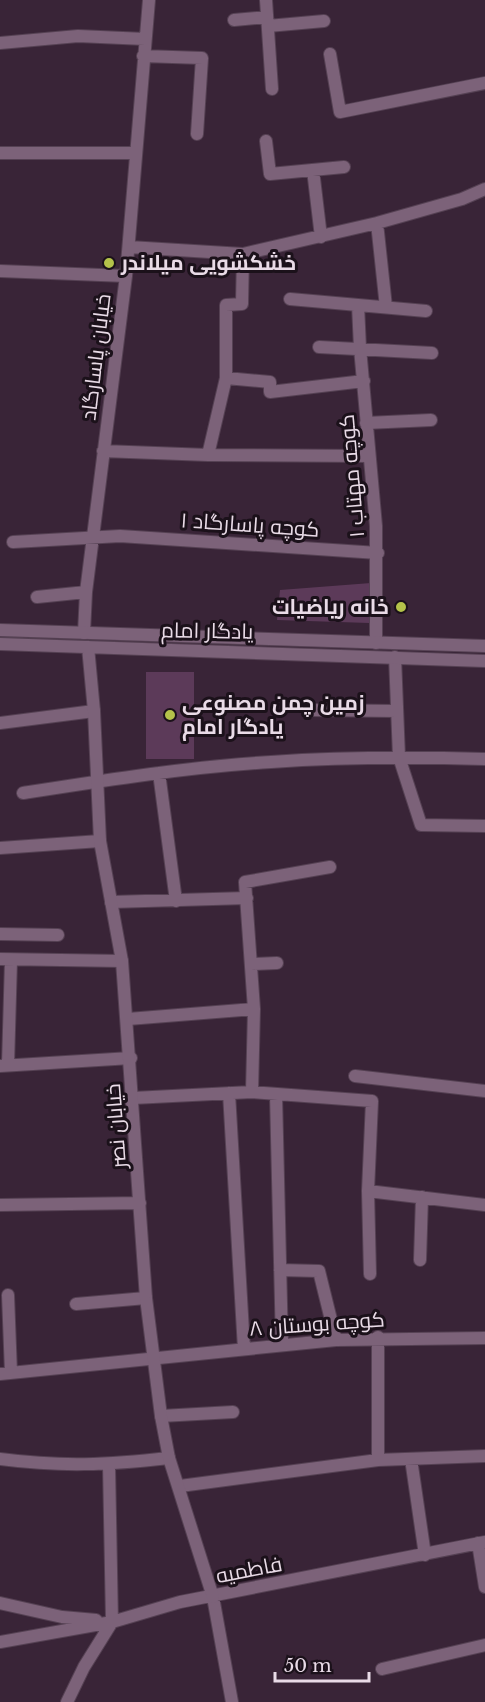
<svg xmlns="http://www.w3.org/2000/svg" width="485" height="1702" font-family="'Libre Baskerville',Cairo,serif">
  <rect width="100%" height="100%" fill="#392437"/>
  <path fill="#5c3a59" d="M371 583 369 623 277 620 280 590Z
    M146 672H194V759H146Z"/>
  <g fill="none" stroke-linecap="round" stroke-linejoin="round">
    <g stroke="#554153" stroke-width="14">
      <path id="minor" d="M266 0 272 89
        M234 20 267 17
        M268 26 324 21
        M0 43 78 36 145 39
        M330 54 340 112 485 83
        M143 56 202 58 197 134
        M266 141 270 174 344 167
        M0 153H134
        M313 170 321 237
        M377 223 386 307
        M129 247 243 254 377 223 462 199 485 189
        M0 271 126 276
        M290 299 426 311
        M358 305 360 348 376 526V643
        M319 347 432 353
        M226 378 270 382V392L364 381
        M366 423 431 420
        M103 451 208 455 226 378V305L242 304 243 254
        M208 455 369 456
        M13 542 120 536 378 553
        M37 597 86 592
        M84 633 86 592 126 276 149 0
        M395 657 399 757 421 825 485 826
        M308 710 397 711
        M0 723 94 711
        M159 773 176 901
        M23 793C106 780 188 767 271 762 343 757 414 757 485 759
        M0 848 100 841
        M111 902 247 898
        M0 934 58 935
        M0 959 122 961
        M251 964 277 963
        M128 1019 254 1009
        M8 1065 11 960
        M0 1066 131 1058
        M355 1076 485 1091
        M252 1092 254 1009 245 882 330 867
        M229 1093 244 1349
        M276 1095 282 1345
        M133 1098 252 1092 372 1101 368 1191 370 1274
        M368 1191 485 1205
        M420 1260 422 1197
        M280 1270 319 1271 336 1340
        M8 1295 11 1373
        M76 1304 146 1298
        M378 1337V1460
        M0 1374 336 1340 485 1338
        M161 1416 233 1412
        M0 1459C61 1467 108 1465 169 1458
        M411 1459 425 1555
        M109 1465 112 1622
        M180 1486 378 1460 485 1456
        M478 1543 485 1587
        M213 1597 232 1702
        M0 1603 62 1617 96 1620
        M0 1642 112 1622 180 1602 485 1542
        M382 1669 485 1645
        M67 1702 84 1667 112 1622"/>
    </g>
    <g stroke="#554153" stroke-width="14">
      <path id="tertiary" d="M0 630 485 646
        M0 644 485 661
        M88 647 94 711 100 841 122 961 146 1298 161 1416 169 1458 213 1597
        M0 1205 140 1203"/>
    </g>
    <use href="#minor" stroke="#7c6279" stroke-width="12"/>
    <use href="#tertiary" stroke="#7c6279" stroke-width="12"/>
  </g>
  <g fill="#b4c24a" stroke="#1b111a" stroke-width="2">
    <circle cx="109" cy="263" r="6"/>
    <circle cx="401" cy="607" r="6"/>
    <circle cx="170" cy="715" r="6"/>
  </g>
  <g text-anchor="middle" stroke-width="6" stroke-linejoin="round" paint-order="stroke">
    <g font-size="21" font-weight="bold" fill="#e9dbe7" stroke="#1b111a" text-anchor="start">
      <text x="121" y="270">خشکشویی میلاندر</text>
      <text x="389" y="614" text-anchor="end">خانه ریاضیات</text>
      <text x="182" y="710">زمین چمن مصنوعی<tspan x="182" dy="24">یادگار امام</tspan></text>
    </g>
    <g font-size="21" fill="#e9dbe7" stroke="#1b111a">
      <text transform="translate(96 357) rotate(-83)" y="7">خیابان پاسارگاد</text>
      <text transform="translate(352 476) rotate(-95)" y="7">کوچه مهتاب ۱</text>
      <text transform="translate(250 525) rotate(4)" y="7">کوچه پاسارگاد ۱</text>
      <text transform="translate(207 631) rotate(1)" y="7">یادگار امام</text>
      <text transform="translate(116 1126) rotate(-94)" y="7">خیابان نصر</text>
      <text transform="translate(317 1324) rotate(-4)" y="7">کوچه بوستان ۸</text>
      <text transform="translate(249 1570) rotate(-11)" y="7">فاطمیه</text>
    </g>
  </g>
  <path d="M275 1672v9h94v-9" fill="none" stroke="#e9dbe7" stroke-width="3"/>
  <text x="284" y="1672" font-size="18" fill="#e9dbe7" stroke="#1b111a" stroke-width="4.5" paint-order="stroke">50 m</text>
</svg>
